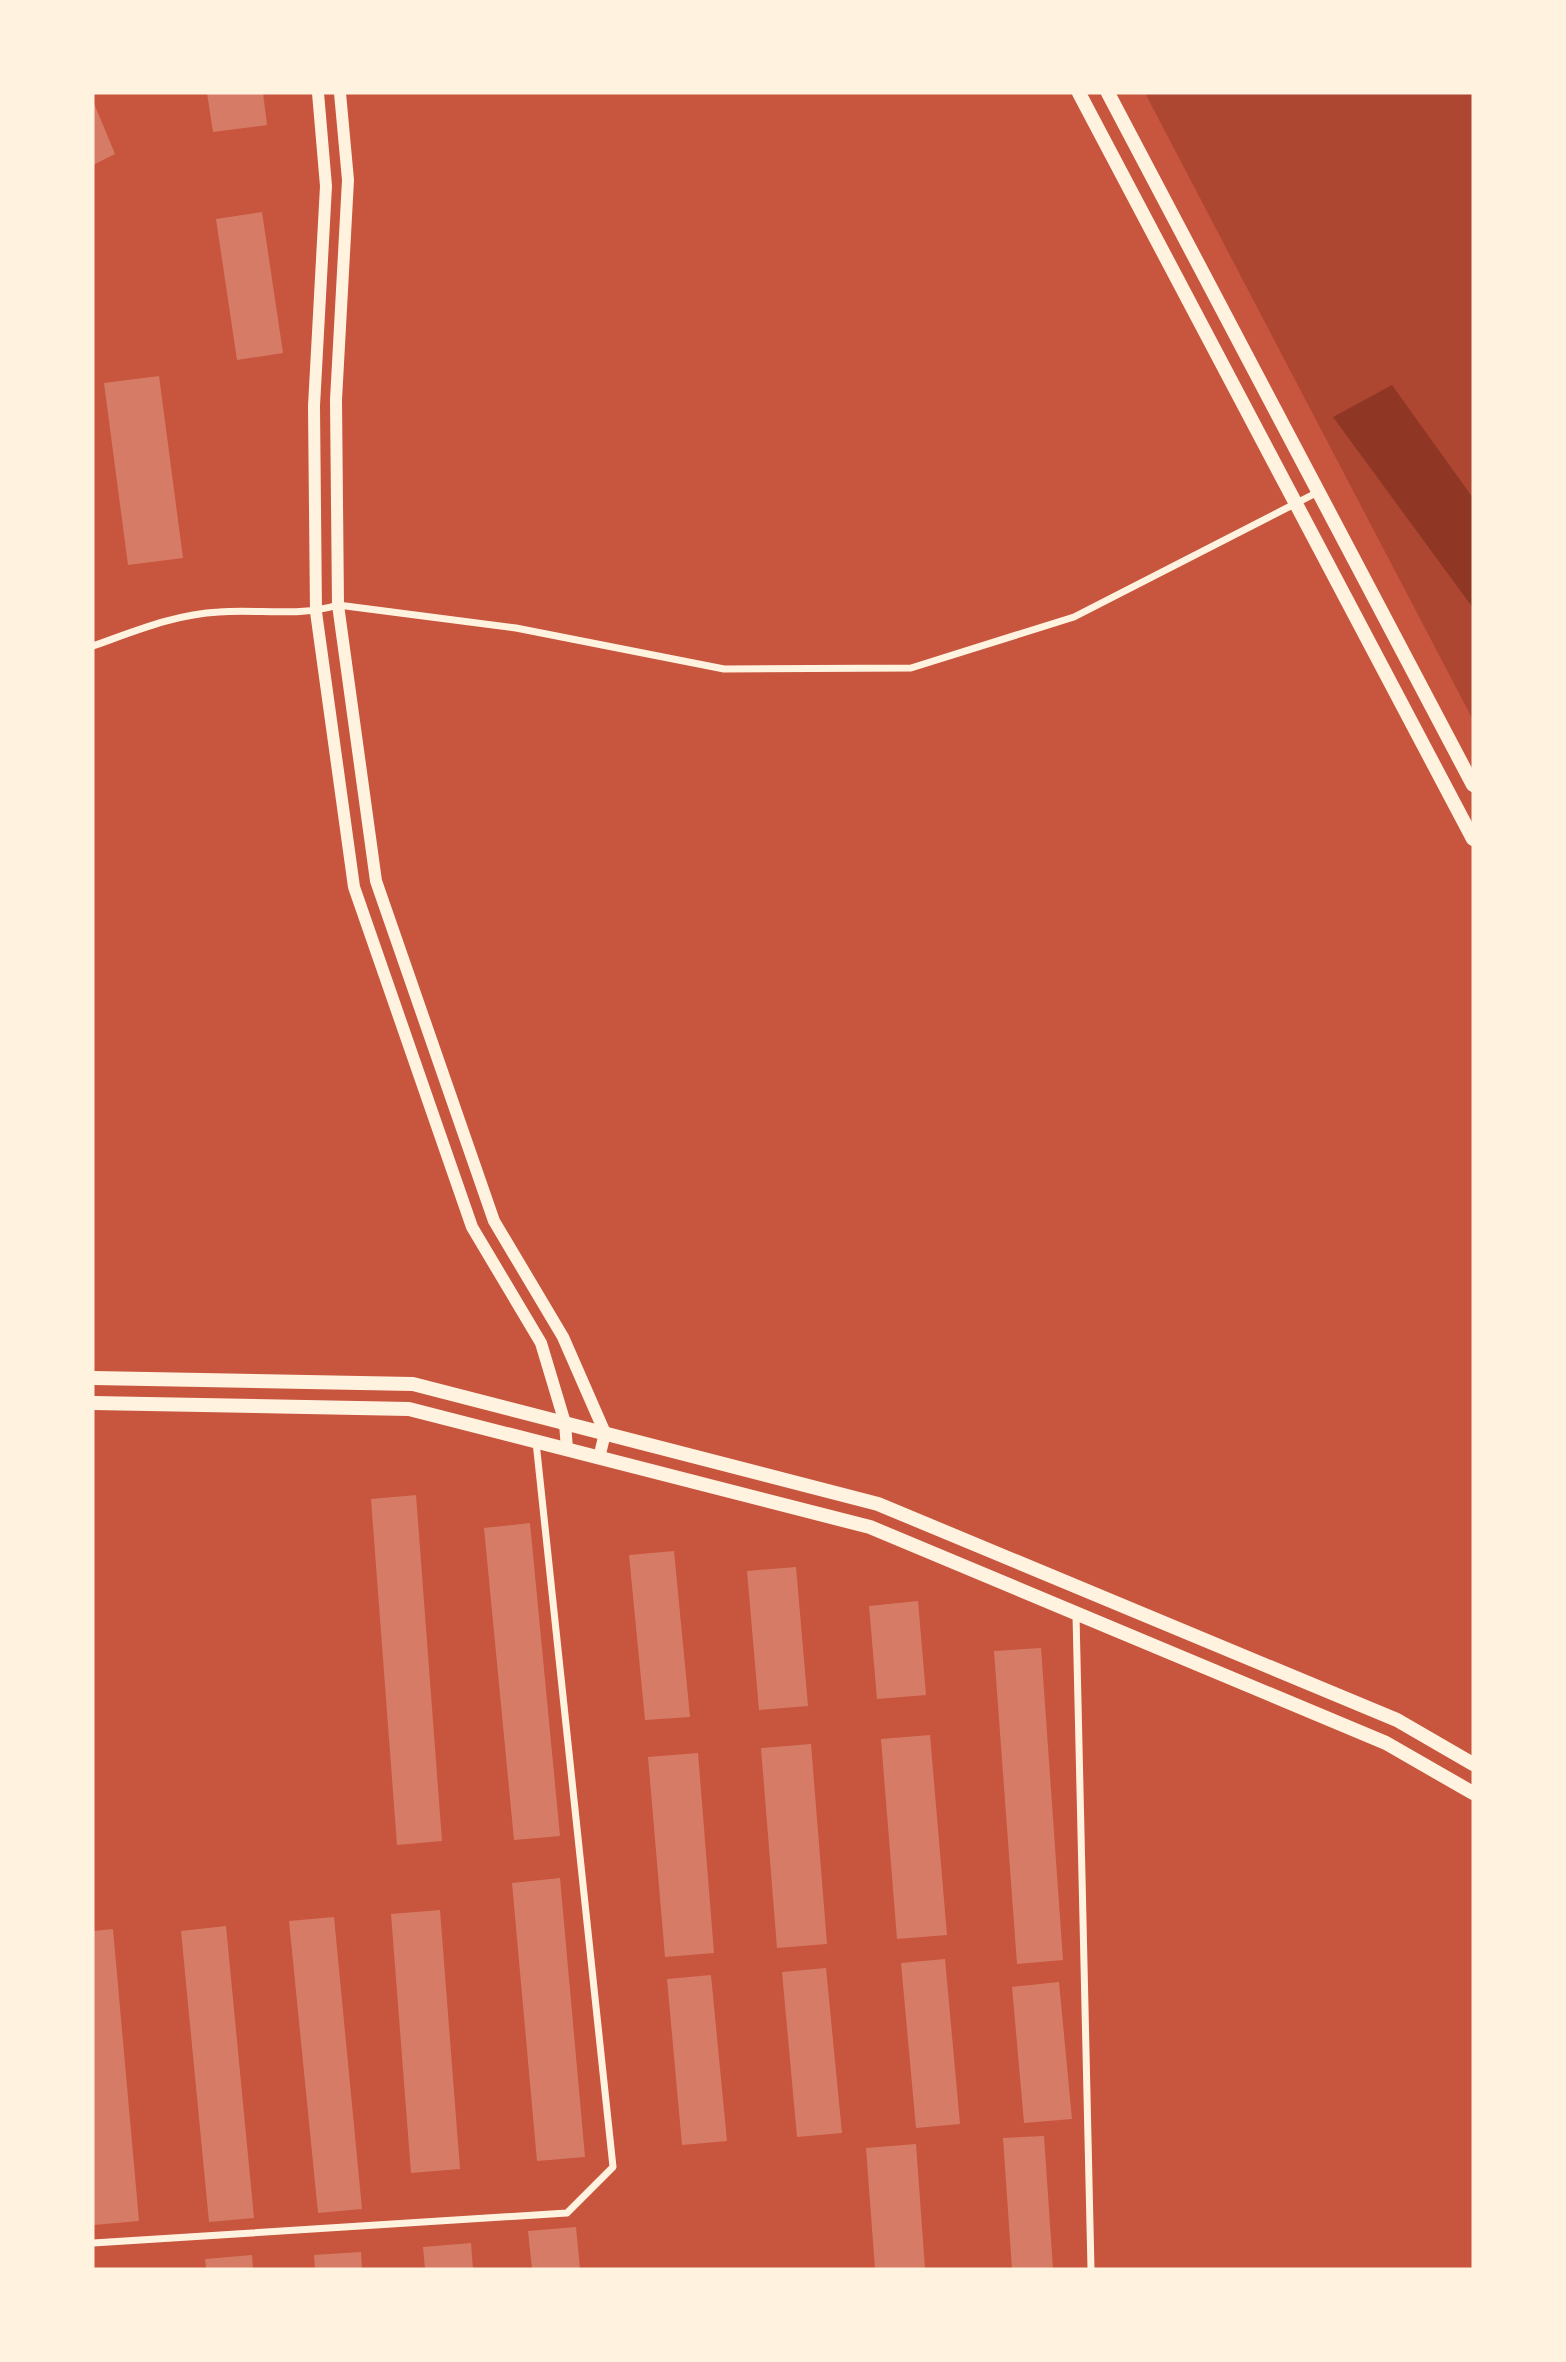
<svg xmlns="http://www.w3.org/2000/svg" width="1566" height="2362" font-family="'Zilla Slab',serif">
  <rect width="100%" height="100%" fill="#c8553d"/>
  <path fill="#ae4732" d="M1145 93H1473V720Z"/>
  <path fill="#8f3625" d="M1392 385 1473 498V608L1333 417Z"/>
  <path fill="#d67c66" d="M207 93H263L267 125 213 132Z
    M93 101 115 154 93 165Z
    M262 212 283 353 237 360 216 219Z
    M159 376 183 558 128 565 104 383Z
    M416 1495 442 1841 397 1845 371 1499Z
    M530 1523 560 1836 514 1840 484 1528Z
    M674 1551 690 1717 645 1720 629 1555Z
    M796 1567 808 1706 759 1710 747 1571Z
    M918 1601 926 1695 877 1699 869 1606Z
    M1041 1648 1063 1960 1017 1964 994 1651Z
    M930 1735 947 1935 897 1939 881 1739Z
    M811 1744 827 1944 777 1948 761 1748Z
    M698 1753 714 1953 665 1957 648 1757Z
    M560 1878 585 2157 537 2161 512 1883Z
    M440 1910 460 2169 411 2173 391 1914Z
    M334 1917 362 2209 318 2213 289 1921Z
    M226 1926 254 2218 209 2222 181 1931Z
    M113 1929 139 2221 94 2225 93 1931Z
    M945 1959 960 2124 916 2128 901 1963Z
    M826 1968 842 2133 797 2137 782 1972Z
    M711 1975 727 2141 682 2145 667 1979Z
    M1059 1982 1072 2119 1024 2123 1012 1987Z
    M1044 2136 1053 2269H1012L1003 2138Z
    M916 2144 925 2269H875L866 2148Z
    M576 2227 580 2269H532L528 2231Z
    M471 2243 473 2269H425L423 2247Z
    M361 2252 362 2269H315L314 2255Z
    M252 2255 253 2269H206L205 2259Z"/>
  <g fill="none" stroke-linecap="round" stroke-linejoin="round">
    <path stroke="#fff3e0" stroke-width="7" d="M93 646C133 632 175 614 219 612 259 609 299 617 338 605L516 628 724 669 911 668 1074 617 1318 492
      M1076 1615 1091 2269
      M93 2243 567 2213 613 2167 536 1442"/>
    <path stroke="#fff3e0" stroke-width="12" d="M318 93 326 186 314 406 316 612 354 887 472 1227 541 1343 565 1423 567 1449
      M340 93 348 180 336 400 338 605 376 881 494 1221 563 1337 605 1433 599 1458"/>
    <path stroke="#fff3e0" stroke-width="14" d="M1079 93 1473 839
      M1108 93 1473 785
      M93 1378 413 1384 878 1504 1397 1720 1473 1764
      M93 1403 409 1409 870 1527 1386 1743 1473 1793"/>
  </g>
  <rect width="1566" height="2362" fill="none" stroke="#fff3e0" stroke-width="189"/>
</svg>
